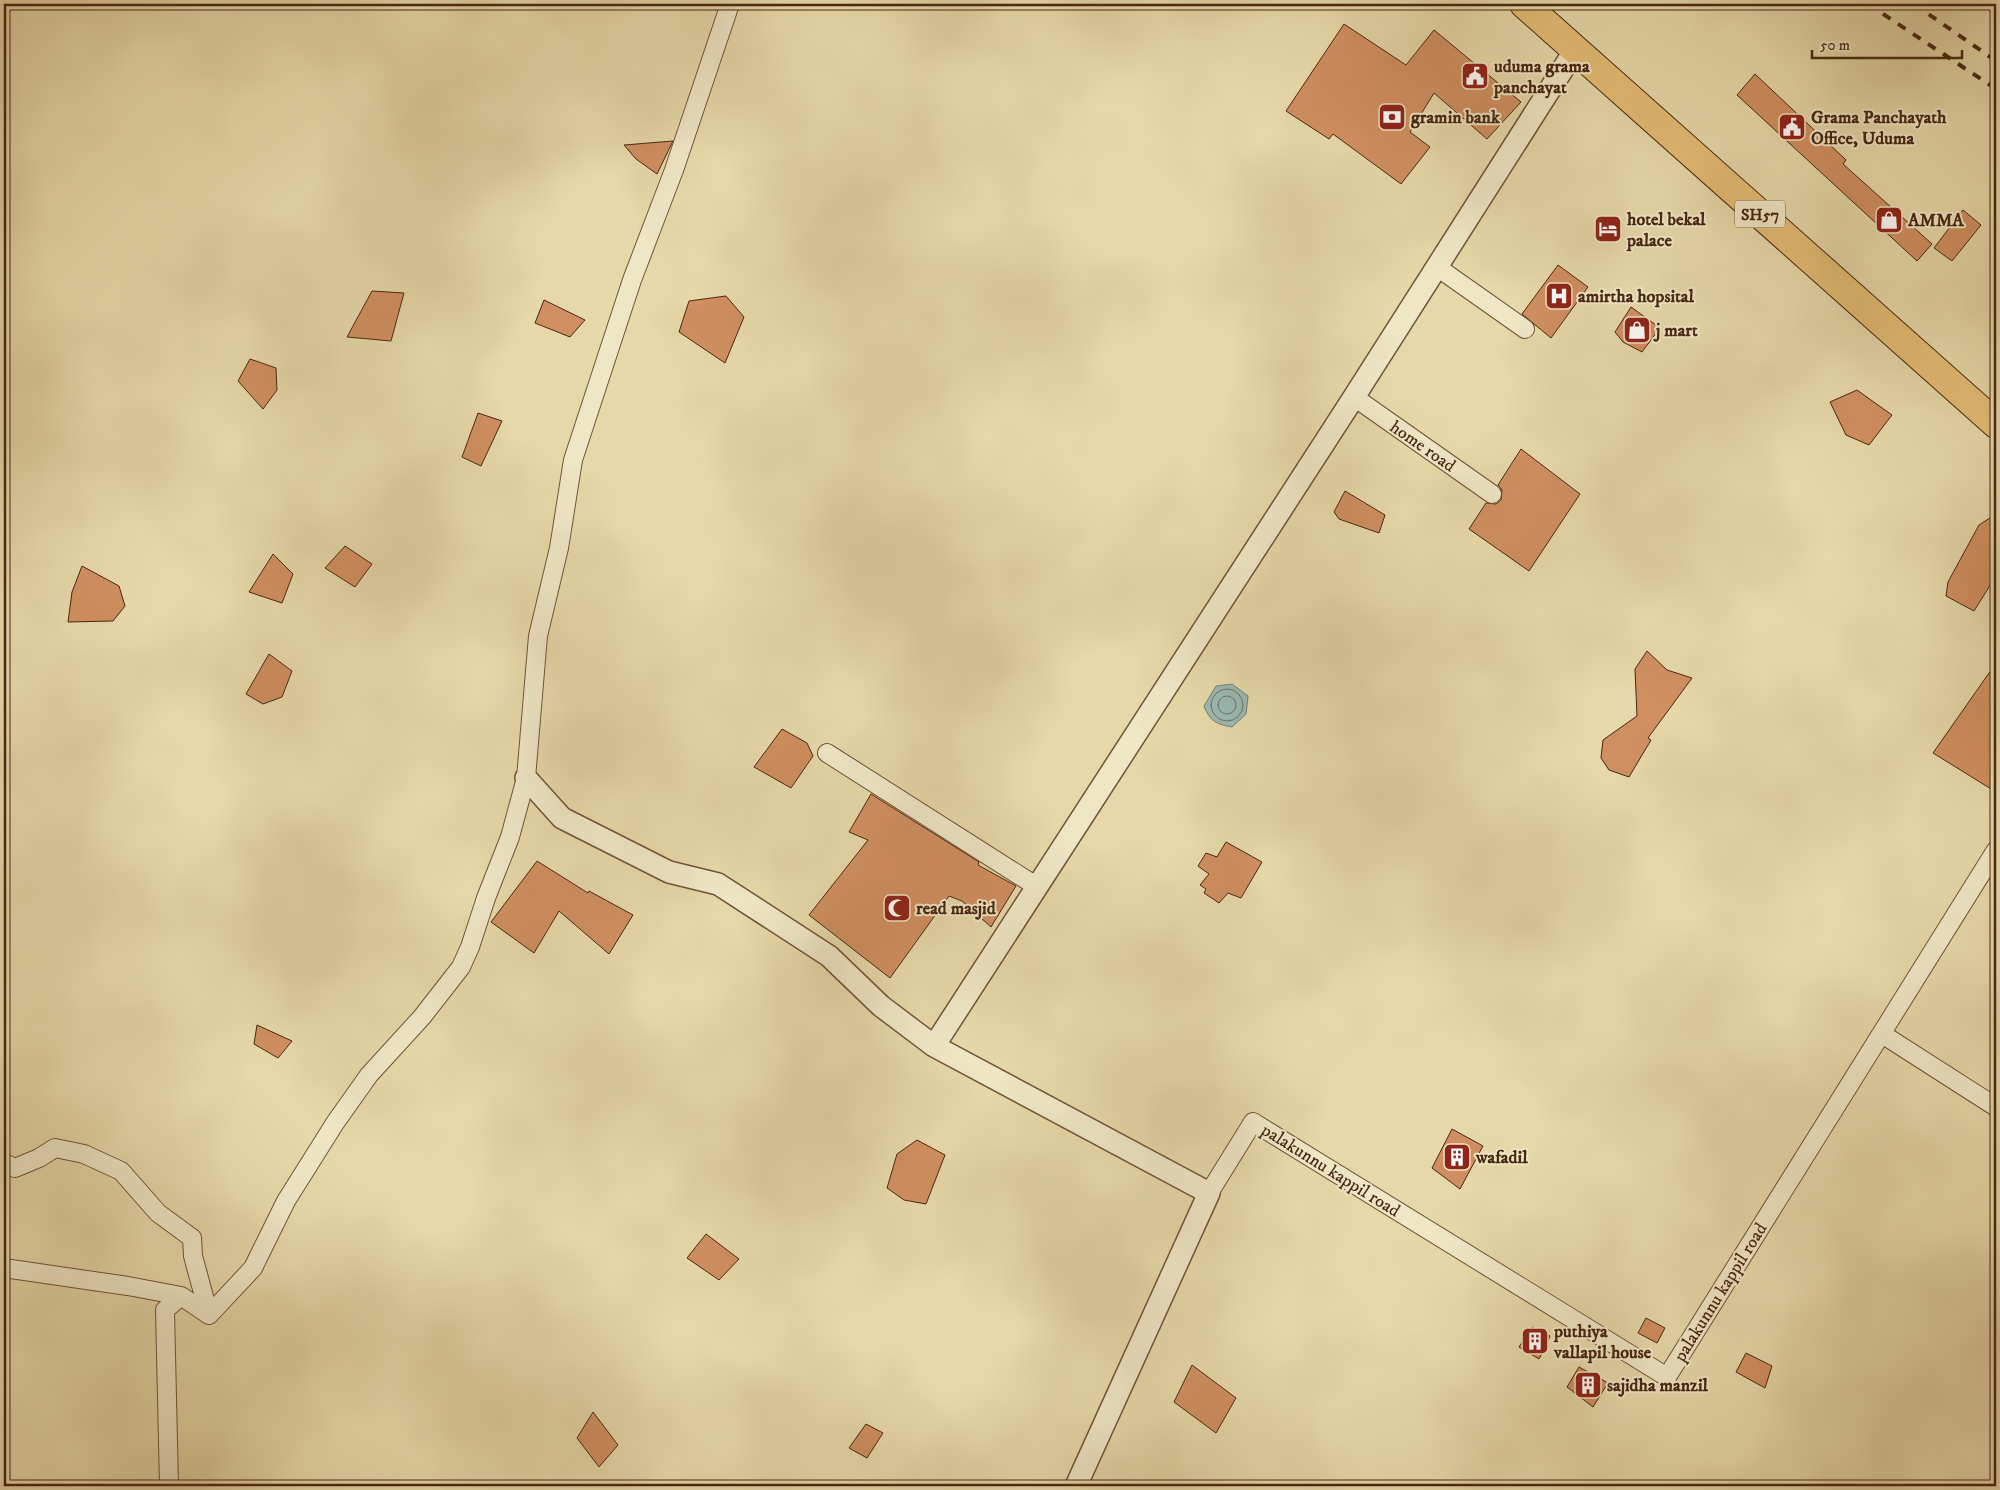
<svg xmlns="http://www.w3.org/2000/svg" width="2000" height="1490" font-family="'IM FELL DW Pica',serif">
  <rect width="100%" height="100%" fill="#e6d8a8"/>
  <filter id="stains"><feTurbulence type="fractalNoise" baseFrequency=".004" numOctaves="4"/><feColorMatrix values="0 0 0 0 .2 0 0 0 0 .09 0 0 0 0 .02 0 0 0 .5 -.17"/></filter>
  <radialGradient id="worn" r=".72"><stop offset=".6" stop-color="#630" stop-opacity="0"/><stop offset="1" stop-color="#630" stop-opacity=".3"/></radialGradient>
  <path fill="#99b8b1" stroke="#797e71" d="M1232 684 1248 696 1246 714 1232 727C1217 724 1210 722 1204 706L1216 686Z"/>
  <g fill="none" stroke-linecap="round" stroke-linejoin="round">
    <path stroke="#707062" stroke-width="1" d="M1211 705a16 16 0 1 1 32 0a16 16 0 1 1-32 0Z
      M1218 705a9 9 0 1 1 18 0a9 9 0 1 1-18 0Z"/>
  </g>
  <path fill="#d08f60" stroke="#482712" d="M1344 24 1406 65 1434 30 1521 102 1487 139 1434 93 1410 132 1430 147 1401 184 1333 134 1329 139 1286 111Z
    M1755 74 1846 160 1843 164 1932 244 1917 261 1737 95Z
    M673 141 657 174 636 159 624 145Z
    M1963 210 1981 225 1952 261 1934 248Z
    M1558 265 1588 287 1551 338 1522 314Z
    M372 291 404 293 391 341 347 337Z
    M726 296 744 317 725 363 679 332 689 301Z
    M544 300 585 320 570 337 535 323Z
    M1631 307 1660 328 1642 352 1623 342 1615 332Z
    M250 359 276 368 277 390 263 409 238 381Z
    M1857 390 1892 415 1869 445 1846 435 1830 402Z
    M478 413 502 421 481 466 462 457Z
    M1521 449 1580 494 1529 571 1469 529 1486 503 1496 504 1501 500 1502 490 1498 485Z
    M1345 491 1385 515 1379 533 1339 519 1334 512Z
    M1996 514V576L1974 611 1946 596 1948 582 1979 525Z
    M345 546 372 564 355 587 325 568Z
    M273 554 293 574 282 603 249 592Z
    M82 566 119 586 125 606 113 621 68 622 72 592Z
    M1647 651 1667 670 1692 678 1648 738 1651 740 1629 777 1609 770 1601 758 1603 740 1637 716 1635 669Z
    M269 654 292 671 282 697 263 704 246 694Z
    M1996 663V792L1933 753Z
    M782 729 807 743 813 756 791 788 754 767Z
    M871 794 979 862 978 865 1016 886 991 927 962 901 949 896 890 978 809 915 868 840 849 832Z
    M1226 842 1262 862 1241 898 1228 893 1219 903 1204 893 1206 889 1200 885 1209 874 1198 866 1206 853 1217 857Z
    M537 861 588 893 589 891 633 915 609 954 559 911 534 953 491 922Z
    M257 1025 292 1041 278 1058 254 1044Z
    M1452 1129 1483 1146 1460 1189 1432 1168Z
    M917 1140 945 1155 926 1204 904 1200 887 1188 897 1154Z
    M706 1234 739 1259 719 1280 687 1258Z
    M1646 1318 1665 1328 1657 1343 1638 1333Z
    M1532 1327 1550 1336 1539 1359 1519 1347Z
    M1746 1353 1772 1366 1765 1388 1736 1372Z
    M1192 1365 1236 1398 1216 1433 1174 1402Z
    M1579 1367 1608 1383 1593 1407 1567 1387Z
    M593 1412 618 1445 599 1467 577 1438Z
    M866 1424 883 1433 867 1458 849 1448Z"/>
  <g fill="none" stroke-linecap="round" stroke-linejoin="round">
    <g stroke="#705338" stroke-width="20">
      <path id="minor" d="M1437 267 1525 329
        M1354 397 1492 494
        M827 753 1036 886
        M1882 1034 1996 1107
        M4 1163 15 1168 39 1158 55 1148 84 1154 121 1171 158 1213 192 1238 193 1256 209 1315
        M1209 1193 1253 1122 1667 1377 1996 850
        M4 1268 128 1286 181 1296 209 1315
        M209 1315 253 1268 286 1201 335 1123 369 1075 422 1017 461 967 470 947 486 898 510 837 526 778 538 636 559 548 573 460 632 280 674 170 730 4
        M169 1486 165 1310 181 1296"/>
    </g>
    <g stroke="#705338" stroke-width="24">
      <path id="tertiary" d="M526 778 562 818 669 872 718 884 829 956 881 1006 934 1046
        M1076 1486 1209 1193 934 1046 1354 397 1575 50"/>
    </g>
    <g stroke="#482712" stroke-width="30">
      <path id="primary" d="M1524 4 1996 424"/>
    </g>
    <use href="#minor" stroke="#efe6c6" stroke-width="18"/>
    <use href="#tertiary" stroke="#efe6c6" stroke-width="21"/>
    <use href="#primary" stroke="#e3bc74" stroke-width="28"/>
    <path stroke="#482712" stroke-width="4" stroke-dasharray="9 9" stroke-linecap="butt" d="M1868 4 1996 89
      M1914 4 1996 61"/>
  </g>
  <defs>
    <g id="civic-square" transform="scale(1.4375)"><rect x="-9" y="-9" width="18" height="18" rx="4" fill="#8f2418" stroke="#efe6c6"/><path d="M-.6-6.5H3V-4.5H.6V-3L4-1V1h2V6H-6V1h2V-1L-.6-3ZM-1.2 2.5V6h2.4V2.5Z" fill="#fff"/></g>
    <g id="bank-square" transform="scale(1.4375)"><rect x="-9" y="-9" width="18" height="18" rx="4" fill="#8f2418" stroke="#efe6c6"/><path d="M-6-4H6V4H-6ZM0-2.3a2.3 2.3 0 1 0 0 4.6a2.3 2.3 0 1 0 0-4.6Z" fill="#fff"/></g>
    <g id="shop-square" transform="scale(1.4375)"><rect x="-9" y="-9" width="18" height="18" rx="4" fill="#8f2418" stroke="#efe6c6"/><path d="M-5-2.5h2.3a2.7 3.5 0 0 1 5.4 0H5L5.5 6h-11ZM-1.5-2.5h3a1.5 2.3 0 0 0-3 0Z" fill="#fff"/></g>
    <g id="hotel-square" transform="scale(1.4375)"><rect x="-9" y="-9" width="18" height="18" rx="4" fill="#8f2418" stroke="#efe6c6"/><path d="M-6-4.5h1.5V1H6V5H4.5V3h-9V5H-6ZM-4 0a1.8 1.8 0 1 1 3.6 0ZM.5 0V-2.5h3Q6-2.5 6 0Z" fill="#fff"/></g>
    <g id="hospital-square" transform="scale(1.4375)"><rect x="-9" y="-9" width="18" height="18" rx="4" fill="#8f2418" stroke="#efe6c6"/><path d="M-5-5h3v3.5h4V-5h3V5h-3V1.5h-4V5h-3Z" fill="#fff"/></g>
    <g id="mosque-square" transform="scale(1.4375)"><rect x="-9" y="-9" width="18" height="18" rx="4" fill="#8f2418" stroke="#efe6c6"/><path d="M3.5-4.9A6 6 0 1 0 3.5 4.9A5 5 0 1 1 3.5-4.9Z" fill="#fff"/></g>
    <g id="building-square" transform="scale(1.4375)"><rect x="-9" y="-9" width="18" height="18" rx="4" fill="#8f2418" stroke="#efe6c6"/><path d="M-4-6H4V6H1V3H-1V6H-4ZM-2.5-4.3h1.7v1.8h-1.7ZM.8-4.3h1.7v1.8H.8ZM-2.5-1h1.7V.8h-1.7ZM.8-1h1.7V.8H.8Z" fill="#fff"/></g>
  </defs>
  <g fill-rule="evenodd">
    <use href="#civic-square" x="1475" y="76"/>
    <use href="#bank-square" x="1392" y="117"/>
    <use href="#civic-square" x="1792" y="127"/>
    <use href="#shop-square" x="1889" y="220"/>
    <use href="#hotel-square" x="1608" y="229"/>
    <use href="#hospital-square" x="1559" y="296"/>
    <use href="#shop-square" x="1637" y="330"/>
    <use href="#mosque-square" x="897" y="908"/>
    <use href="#building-square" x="1457" y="1157"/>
    <use href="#building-square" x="1535" y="1341"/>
    <use href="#building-square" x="1588" y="1385"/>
  </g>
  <g text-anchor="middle" stroke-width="4" stroke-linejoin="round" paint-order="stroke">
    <rect fill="#efe6c6" stroke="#7a6048" stroke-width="1" x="1735" y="200.5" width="50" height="27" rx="4"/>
    <g font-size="16" font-weight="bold" fill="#482712">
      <text x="1760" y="220">SH57</text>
    </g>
    <g font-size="18" font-weight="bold" fill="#482712" stroke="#efe6c6" text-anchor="start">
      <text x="1494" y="72">uduma grama<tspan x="1494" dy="21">panchayat</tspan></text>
      <text x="1411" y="123">gramin bank</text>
      <text x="1811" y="123">Grama Panchayath<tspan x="1811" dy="21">Office, Uduma</tspan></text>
      <text x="1627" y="225">hotel bekal<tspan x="1627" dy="21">palace</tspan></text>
      <text x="1908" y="226">AMMA</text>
      <text x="1578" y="302">amirtha hopsital</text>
      <text x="1656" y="336">j mart</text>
      <text x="916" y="914">read masjid</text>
      <text x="1476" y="1163">wafadil</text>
      <text x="1554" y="1337">puthiya<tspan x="1554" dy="21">vallapil house</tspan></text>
      <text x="1607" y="1391">sajidha manzil</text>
    </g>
    <g font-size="18" fill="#482712" stroke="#efe6c6">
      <text transform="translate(1423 446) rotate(35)" y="6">home road</text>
      <text transform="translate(1331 1170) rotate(32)" y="6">palakunnu kappil road</text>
      <text transform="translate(1720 1292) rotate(-58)" y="6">palakunnu kappil road</text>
    </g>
  </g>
  <rect width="2000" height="1490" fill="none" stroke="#e6d8a8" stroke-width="20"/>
  <rect x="5" y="5" width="1990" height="1480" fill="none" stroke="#482712" stroke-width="2.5"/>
  <rect x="10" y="10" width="1980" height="1470" fill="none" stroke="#482712"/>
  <path d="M1812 50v8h150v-8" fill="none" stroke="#482712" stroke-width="2.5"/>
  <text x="1820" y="50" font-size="15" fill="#482712" stroke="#efe6c6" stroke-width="4" paint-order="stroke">50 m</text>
  <rect width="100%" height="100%" filter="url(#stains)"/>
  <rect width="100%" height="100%" fill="url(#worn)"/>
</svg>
